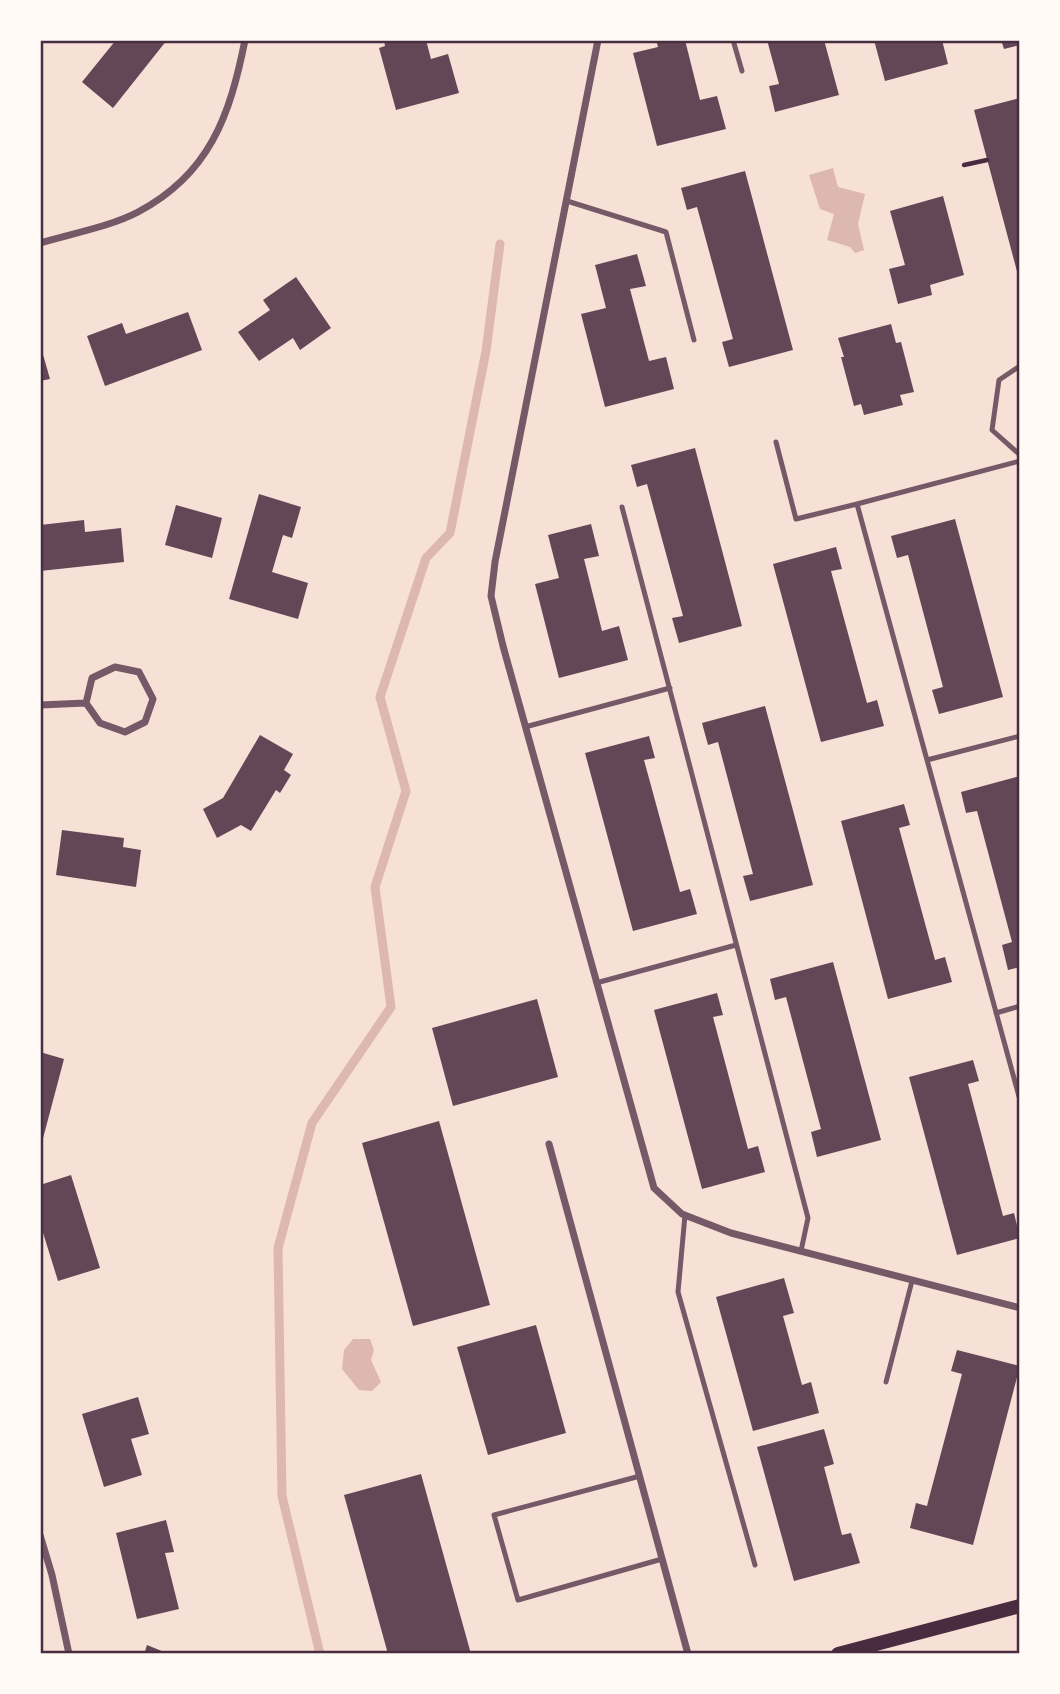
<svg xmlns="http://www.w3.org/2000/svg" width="1060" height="1694" font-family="'Space Grotesk',sans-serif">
  <rect width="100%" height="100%" fill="#f7e1d7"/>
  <path fill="#dcb8b0" d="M833 168 838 187 865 194 858 224 864 250 855 253 850 247 827 240 834 214 820 209 809 175Z
    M353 1339H370L374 1350 371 1360 381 1382 372 1391 359 1390 342 1369 344 1350Z"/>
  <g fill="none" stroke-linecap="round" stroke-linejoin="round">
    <path stroke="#dcb8b0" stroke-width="9" d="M320 1654 282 1496 278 1248 312 1123 391 1007 375 887 406 791 380 697 426 558 450 533 486 351 500 244"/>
  </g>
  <path fill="#644757" d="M116 40H167L113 108 82 82Z
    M384 40H426L431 59 448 54 459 93 396 110 379 48 385 46Z
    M656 40H685L700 100 717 96 726 129 657 146 633 53 658 47Z
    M767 40H824L839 95 775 112 769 86 779 84Z
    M874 40H942L948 64 885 81Z
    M1001 40H1020V45L1004 49Z
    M1020 98V279H1019L974 110Z
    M745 171 793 350 729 367 722 342 733 339 697 207 687 210 681 188Z
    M943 196 964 275 930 285 932 295 898 304 889 269 905 265 890 211Z
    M637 254 646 286 630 289 649 361 666 357 674 389 605 407 581 314 606 308 595 265Z
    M296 277 331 328 300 350 293 338 259 361 238 332 270 310 263 300Z
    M188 312 202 350 105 386 87 336 122 323 126 334Z
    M891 324 896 343 901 342 914 392 900 395 903 405 864 415 861 404 854 406 841 357H844L838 338Z
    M40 344 50 379 40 381Z
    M695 448 742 626 679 643 672 618 683 616 647 484 637 487 631 465Z
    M259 494 301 507 292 538 283 535 272 572 308 583 298 619 229 599Z
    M176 505 222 518 212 558 165 545Z
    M955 519 1003 697 939 714 932 690 943 687 908 555 897 558 891 536Z
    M84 520 85 532 121 528 124 562 40 571V525Z
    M591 524 599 556 584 559 602 631 619 626 628 660 559 678 535 584 559 578 548 535Z
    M836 547 842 569 831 571 867 703 877 700 884 726 821 742 773 564Z
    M765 706 813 885 750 901 743 876 753 874 718 742 708 745 702 723Z
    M260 735 293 754 284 770 291 775 280 793 276 790 251 831 241 825 217 838 203 809 223 798Z
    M649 736 655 758 644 760 680 892 690 889 697 914 633 931 585 753Z
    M1020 776V967L1008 970 1002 945 1012 942 977 811 966 813 961 792Z
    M904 804 910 825 899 828 935 960 945 957 952 982 888 999 841 821Z
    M62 830 124 838 123 847 141 850 136 887 56 875Z
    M833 962 881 1140 817 1157 811 1132 821 1129 786 997 775 1000 770 979Z
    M717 993 723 1015 713 1017 748 1149 758 1146 765 1172 702 1189 654 1010Z
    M537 999 558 1077 453 1106 432 1028Z
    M40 1052 64 1059 41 1146H40Z
    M973 1060 979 1081 968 1084 1003 1216 1014 1213 1020 1238 957 1255 909 1077Z
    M439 1121 490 1305 413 1326 362 1143Z
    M71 1175 100 1268 58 1281 40 1223V1185Z
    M784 1278 794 1313 783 1316 802 1385 811 1382 819 1413 753 1431 716 1297Z
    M536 1325 566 1433 488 1455 457 1347Z
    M957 1350 1020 1366 973 1545 910 1528 916 1503 927 1506 929 1498 962 1374 951 1371Z
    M138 1397 149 1434 131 1439 142 1475 104 1487 82 1414Z
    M824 1429 834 1464 824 1467 842 1535 851 1533 860 1563 794 1581 757 1447Z
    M421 1474 471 1654H388L344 1495Z
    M166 1520 174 1552 165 1553 179 1609 137 1619 116 1533Z
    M147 1645 169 1654H144Z"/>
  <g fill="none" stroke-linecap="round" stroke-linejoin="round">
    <path stroke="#4a2c40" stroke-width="4.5" d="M964 165 987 160"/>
    <path stroke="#755966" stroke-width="5" d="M733 40 742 71
      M567 201 666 232 694 340
      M1020 366 999 380 992 430 1020 455
      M776 442 796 519 857 504
      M1020 461 857 504 1020 1100
      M622 507 808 1218 801 1251
      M525 727 670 688
      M927 760 1020 736
      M596 983 736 945
      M996 1013 1020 1006
      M685 1215 678 1292 755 1565
      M886 1382 912 1281
      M640 1476 494 1515 518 1600 662 1559"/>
    <path stroke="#755966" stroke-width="7" d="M598 40 495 562 491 596 503 646 654 1188 682 1214 731 1233 1020 1308
      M40 243C70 234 112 226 138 212 210 174 230 115 245 40
      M115 667 139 672 153 699 145 722 125 732 100 723 86 703 92 678Z
      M40 705 86 703
      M549 1144 688 1654
      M40 1535 52 1575 69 1654"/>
    <path stroke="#4a2c40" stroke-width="14" d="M838 1654 1020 1606"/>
  </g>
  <rect width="1060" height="1694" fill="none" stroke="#fffaf5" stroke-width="84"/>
  <rect x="42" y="42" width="976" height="1610" fill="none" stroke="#4a2c40" stroke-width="2.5"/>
</svg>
